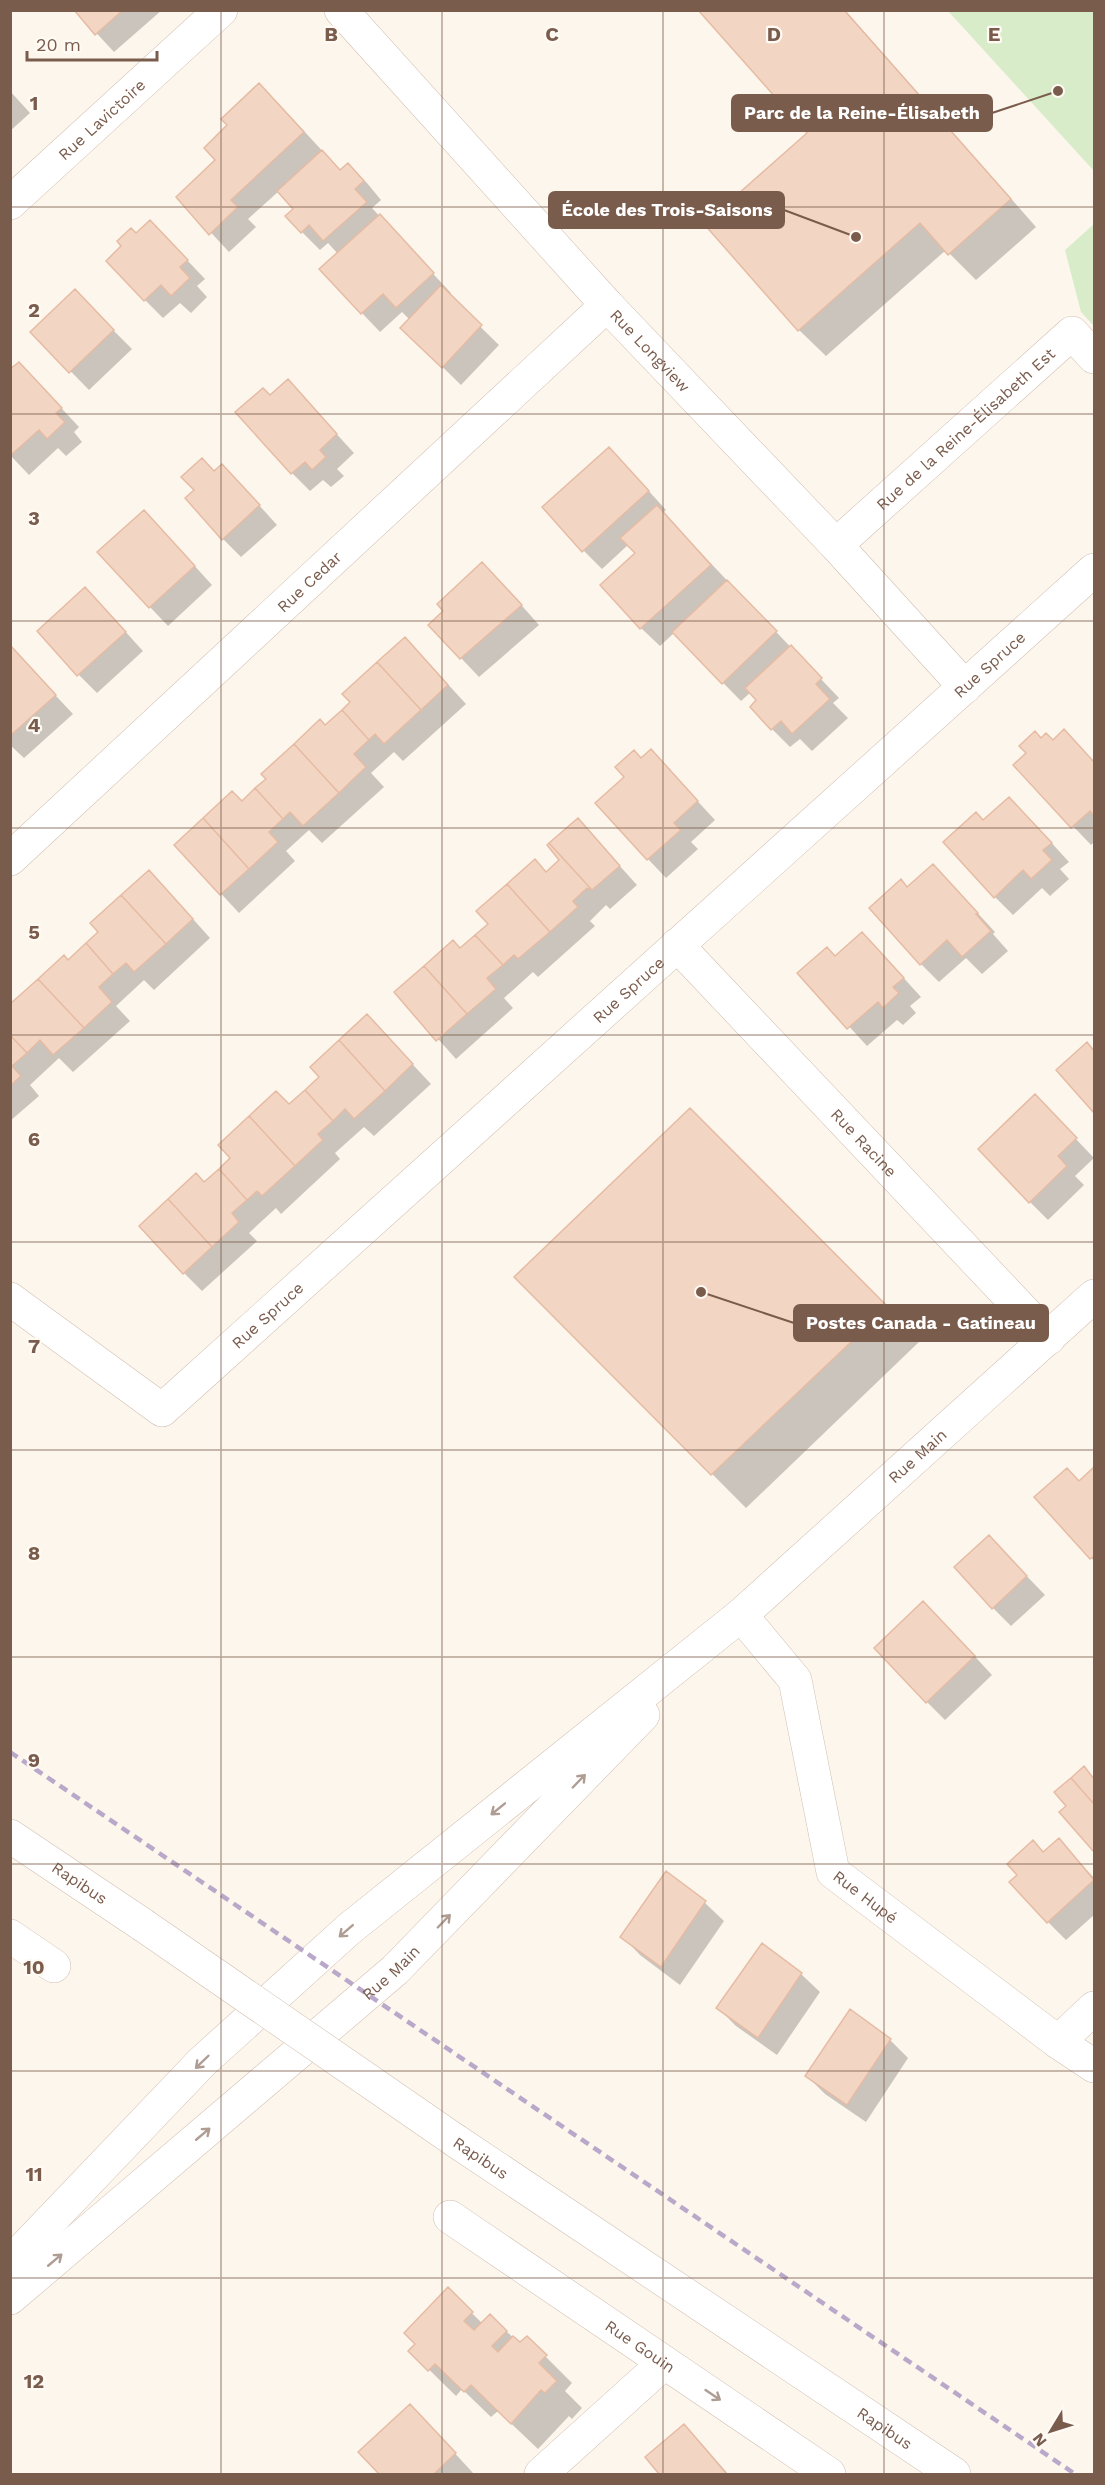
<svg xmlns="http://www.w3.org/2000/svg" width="1105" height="2485" font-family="'Work Sans',sans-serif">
  <rect width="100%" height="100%" fill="#fdf6ec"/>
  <path fill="#d8ecc9" d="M948 11H1094V171Z
    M1094 224V326L1081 312 1065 250Z"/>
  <path fill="#0003" d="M75 10H162L114 52Z
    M700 10H845L1036 227 976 280 946 250 826 356 799 330 809 133Z
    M10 91 30 113 10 131Z
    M278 103 341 171 348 165 367 183 381 200 372 208 451 293 448 295 499 345 461 385 421 346 410 320 402 312 380 332 362 313 321 269 338 254 328 243 320 250 302 232 295 209 279 191 248 219 256 227 229 252 178 197Z
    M136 235 169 241 205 279 197 286 207 297 191 313 180 303 163 318 145 300Z
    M93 310 132 349 89 390 32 332Z
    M10 371 37 382 79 427 74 432 82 442 66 456 58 448 29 475 11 456Z
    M288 381 354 453 337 469 344 476 331 487 323 480 310 491 292 473 270 397Z
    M627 467 666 510 663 513 839 698 833 703 848 718 812 751 800 739 790 747 772 729 759 700 751 692 741 701 674 633 660 646 641 628 637 553 629 544 602 569 584 551Z
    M214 473 240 484 277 525 241 557 223 539Z
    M162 530 212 585 168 626 150 607Z
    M501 582 539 625 479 677 461 658Z
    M103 607 143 651 97 693 78 674Z
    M10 647 73 714 24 758 10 745Z
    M423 657 466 704 403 761 394 752 371 773 384 787 322 843 309 830 286 851 295 861 239 913 176 845 242 803 325 727Z
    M1041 740 1082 750 1094 763V842L1091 845 1015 765Z
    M651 751 715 820 691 842 698 849 666 878 648 859 626 777Z
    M1028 817 1069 862 1060 869 1069 879 1050 896 1042 888 1013 915 995 897 983 822Z
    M578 820 637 885 610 909 606 905 590 921 595 926 538 977 533 972 504 998 513 1008 456 1059 396 992 461 949 561 860Z
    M951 884 995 932 993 934 1008 951 982 974 966 958 939 982 921 964 908 888Z
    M167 890 210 938 154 990 144 980 116 1006 130 1021 73 1072 59 1058 30 1085 39 1096 10 1121V1006Z
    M880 952 921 997 910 1006 916 1013 903 1025 897 1020 867 1046 800 973 835 957Z
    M385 1035 431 1084 374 1136 364 1127 335 1153 340 1159 281 1214 276 1208 249 1233 257 1241 202 1291 184 1273 205 1184 289 1106Z
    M1087 1044 1094 1052V1111L1058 1071Z
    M690 1110 920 1341 746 1508 516 1277Z
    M1053 1115 1094 1158 1075 1176 1084 1185 1048 1220 1030 1202Z
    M1094 1469V1561L1036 1497 1080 1482Z
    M989 1537 1045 1595 1011 1626 993 1608Z
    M942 1621 992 1675 945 1720 927 1702Z
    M1084 1768 1094 1779V1850L1062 1812 1068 1806Z
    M1059 1840 1094 1878V1915L1066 1940 1048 1922 1044 1853Z
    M666 1873 705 1903 724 1921 680 1985 640 1955 622 1936Z
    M801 1974 820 1992 777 2055 736 2026 718 2008Z
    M890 2040 908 2058 866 2122 825 2094 807 2076Z
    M448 2290 483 2324 490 2316 520 2344 527 2338 572 2383 565 2391 582 2408 572 2419 569 2416 538 2449 498 2411 491 2417 462 2389 456 2396 410 2351 417 2344Z
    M428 2424 473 2473 471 2474H381L360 2452Z
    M684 2426 702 2444 728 2474H661L647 2457Z"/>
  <path fill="#f3d5c3" stroke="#e6bba3" stroke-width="1.5" d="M74 10H123L95 35Z
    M698 10H844L1011 199 948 255 920 223 798 331 704 224 807 133Z
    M259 83 304 132 231 200 238 207 209 235 176 197 215 160 204 148 227 125 221 119Z
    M322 150 340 170 348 163 364 181 355 189 367 202 323 241 309 225 301 233 285 216 293 209 277 191Z
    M380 214 434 273 396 308 383 294 361 314 319 269Z
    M150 220 188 260 180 267 190 278 171 296 161 285 144 301 106 261 121 246 117 241 131 228 136 233Z
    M441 285 482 325 442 368 400 328Z
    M75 289 114 330 69 373 30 332Z
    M19 362 62 408 56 413 65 422 47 439 39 430 10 456V369Z
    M288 379 337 434 320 450 326 457 312 470 305 462 291 474 235 412 263 388 270 395Z
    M609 447 649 491 582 552 542 507Z
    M202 458 214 471 222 464 260 505 222 540 185 498 194 490 181 477Z
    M657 505 711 565 640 629 600 585 635 553 620 538Z
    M144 510 195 566 149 608 97 552Z
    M482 562 522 605 460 659 428 625 443 611 437 604Z
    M727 580 777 631 722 684 672 632Z
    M85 587 126 632 77 676 37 631Z
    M405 637 448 685 421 710 377 662Z
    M10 645 56 695 10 736Z
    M791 645 822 678 816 684 830 699 792 734 781 721 771 730 750 707 756 700 745 688Z
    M377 662 421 710 384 744 375 734 369 740 342 710 350 702 342 694Z
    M342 710 369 740 354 754 366 767 339 793 294 744 320 719 325 725Z
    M1064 729 1094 762V816L1090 811 1071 828 1013 765 1026 753 1019 746 1035 731 1041 738 1046 733 1053 740Z
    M294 744 339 793 303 826 290 812 283 819 255 788 266 779 261 774Z
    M651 749 698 801 674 823 681 830 647 860 595 803 624 777 615 767 634 750 641 758Z
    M255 788 283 819 269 832 278 842 249 869 203 818 232 791 242 801Z
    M1009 797 1052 843 1043 850 1052 860 1031 879 1023 870 994 898 943 842 976 812 983 820Z
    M203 818 249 869 220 895 174 845Z
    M578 818 620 866 592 890 549 843Z
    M549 843 592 890 587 888 573 901 578 907 550 932 507 884 535 859 546 872 559 860 547 845Z
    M933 864 978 913 976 914 991 931 962 957 947 940 920 965 869 908 901 879 907 887Z
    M149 870 193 919 166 944 121 895Z
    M507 884 550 932 518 959 514 955 503 965 475 935 488 924 476 911Z
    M121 895 166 944 134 972 126 963 113 974 86 943 98 932 90 923Z
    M862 932 904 978 893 987 899 993 883 1008 878 1002 847 1029 797 973 827 947 835 956Z
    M475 935 503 965 487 978 496 989 467 1014 424 966 453 940 460 948Z
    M86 943 113 974 99 987 112 1002 84 1028 38 979 64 955 68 960Z
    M424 966 467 1014 436 1041 394 992Z
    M38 979 84 1028 53 1055 40 1040 27 1053 10 1035V1004Z
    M367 1014 413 1064 385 1091 339 1040Z
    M10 1035 27 1053 12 1066 21 1076 10 1086Z
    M339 1040 385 1091 354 1119 345 1109 333 1121 305 1090 319 1077 310 1067Z
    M1087 1042 1094 1051V1113L1056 1070Z
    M305 1090 333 1121 318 1134 323 1140 295 1166 249 1116 276 1091 289 1104Z
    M1035 1094 1077 1138 1058 1156 1067 1166 1029 1203 978 1149Z
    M690 1108 888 1307 711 1475 514 1277Z
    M249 1116 295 1166 262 1196 257 1191 247 1200 219 1169 230 1158 218 1145Z
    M219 1169 247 1200 232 1213 239 1222 212 1247 168 1199 196 1173 204 1182Z
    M168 1199 212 1247 183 1274 139 1226Z
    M1094 1467V1556L1090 1559 1034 1497 1067 1468 1079 1481Z
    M989 1535 1027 1576 992 1609 954 1567Z
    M923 1601 975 1656 926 1703 874 1648Z
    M1084 1766 1094 1779V1804L1071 1778Z
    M1071 1778 1094 1804V1852L1059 1812 1066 1806 1054 1792Z
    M1059 1838 1094 1880 1047 1923 1009 1882 1017 1875 1007 1864 1033 1840 1043 1852Z
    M666 1871 706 1901 661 1967 620 1937Z
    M762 1943 802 1973 758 2038 716 2008Z
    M850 2009 891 2039 847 2105 805 2076Z
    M448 2287 473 2312 464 2321 474 2330 490 2314 507 2331 492 2346 498 2352 513 2336 520 2342 527 2336 547 2355 539 2363 557 2381 545 2393 541 2390 511 2424 471 2385 464 2392 435 2364 428 2371 408 2351 415 2344 404 2333Z
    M410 2404 456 2453 435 2473 436 2474H379L358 2452Z
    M684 2424 726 2473 725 2474H659L645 2457Z"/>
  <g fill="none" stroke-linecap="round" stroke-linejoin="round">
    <g stroke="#d1beb0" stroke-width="34">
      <g id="minor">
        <path id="s1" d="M341 10 607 305 836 545 965 687"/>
        <path id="s2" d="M10 203 221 10"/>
        <path id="s3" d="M836 545 1072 333 1094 357"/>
        <path id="s4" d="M10 859 607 305"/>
        <path id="s5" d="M677 945 1049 1338"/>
        <path id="s6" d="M10 1299 162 1410 1094 570"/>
        <path id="s7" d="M741 1615 795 1680 833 1872 1058 2042 1094 2066"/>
        <path id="s8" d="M10 1836 143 1925"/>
        <path d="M10 1936 54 1966"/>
        <path d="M1058 2042 1094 2008"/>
        <path id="s9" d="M456 2141 954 2474"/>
        <path id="s10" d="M450 2217 829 2474"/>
        <path id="s11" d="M10 2263 202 2062 349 1929 741 1615 1094 1296"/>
        <path id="s12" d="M10 2298 395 1970 643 1715"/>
        <path d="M541 2474 664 2363"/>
      </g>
    </g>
    <use href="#minor" stroke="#fff" stroke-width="33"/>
    <path stroke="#b9a8c9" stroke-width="4.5" stroke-dasharray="9 6" stroke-linecap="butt" d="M10 1752 1075 2474"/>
    <g stroke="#d1beb0" stroke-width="34" stroke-linecap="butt">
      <path id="minor-bridge" d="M143 1925 456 2141"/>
    </g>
    <use href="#minor-bridge" stroke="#fff" stroke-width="33"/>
  </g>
  <defs><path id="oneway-shaft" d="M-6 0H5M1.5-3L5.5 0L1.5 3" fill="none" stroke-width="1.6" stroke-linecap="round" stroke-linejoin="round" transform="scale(1.5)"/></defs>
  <g stroke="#af9d94">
    <use href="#oneway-shaft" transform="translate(579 1781) rotate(-46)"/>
    <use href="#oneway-shaft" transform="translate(498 1809) rotate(141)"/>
    <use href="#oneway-shaft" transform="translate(444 1921) rotate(-46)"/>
    <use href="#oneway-shaft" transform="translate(346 1931) rotate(139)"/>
    <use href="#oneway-shaft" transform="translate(202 2062) rotate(136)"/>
    <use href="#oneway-shaft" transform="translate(203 2134) rotate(-40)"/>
    <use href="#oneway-shaft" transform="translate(55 2260) rotate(-40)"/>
    <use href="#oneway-shaft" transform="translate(713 2395) rotate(34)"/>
  </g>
  <path fill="none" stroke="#7a5c4d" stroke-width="1.5" stroke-opacity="0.55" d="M221 10V2474M442 10V2474M663 10V2474M884 10V2474M10 207H1094M10 414H1094M10 621H1094M10 828H1094M10 1035H1094M10 1242H1094M10 1450H1094M10 1657H1094M10 1864H1094M10 2071H1094M10 2278H1094"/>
  <g text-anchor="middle" stroke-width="4.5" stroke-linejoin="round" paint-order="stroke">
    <g font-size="16" fill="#7a5c4d" stroke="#fffaf3">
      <text dy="6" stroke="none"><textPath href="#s2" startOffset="124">Rue Lavictoire</textPath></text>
      <text dy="6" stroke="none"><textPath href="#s1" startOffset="460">Rue Longview</textPath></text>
      <text dy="6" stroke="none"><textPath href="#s3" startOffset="174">Rue de la Reine-Élisabeth Est</textPath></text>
      <text dy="6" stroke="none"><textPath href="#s4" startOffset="408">Rue Cedar</textPath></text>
      <text dy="6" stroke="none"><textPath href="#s6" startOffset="1302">Rue Spruce</textPath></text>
      <text dy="6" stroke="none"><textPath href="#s6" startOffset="816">Rue Spruce</textPath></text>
      <text dy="6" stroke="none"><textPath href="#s5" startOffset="272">Rue Racine</textPath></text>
      <text dy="6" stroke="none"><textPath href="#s6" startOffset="330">Rue Spruce</textPath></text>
      <text dy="6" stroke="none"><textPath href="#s11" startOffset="1216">Rue Main</textPath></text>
      <text dy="6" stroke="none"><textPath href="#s8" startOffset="84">Rapibus</textPath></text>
      <text dy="6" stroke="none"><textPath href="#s7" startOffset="321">Rue Hupé</textPath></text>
      <text dy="6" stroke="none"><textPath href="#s12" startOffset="501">Rue Main</textPath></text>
      <text dy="6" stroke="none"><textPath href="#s9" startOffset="30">Rapibus</textPath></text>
      <text dy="6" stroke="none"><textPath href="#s10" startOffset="230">Rue Gouin</textPath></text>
      <text dy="6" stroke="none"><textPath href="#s9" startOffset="516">Rapibus</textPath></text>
    </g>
  </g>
  <g font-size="20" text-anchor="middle" font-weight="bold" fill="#7a5c4d" stroke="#fffaf3" stroke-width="4.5" stroke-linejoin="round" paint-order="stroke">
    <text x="331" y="41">B</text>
    <text x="552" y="41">C</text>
    <text x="774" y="41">D</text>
    <text x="994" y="41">E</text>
    <text x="34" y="110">1</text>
    <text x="34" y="317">2</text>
    <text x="34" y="525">3</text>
    <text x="34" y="732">4</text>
    <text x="34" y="939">5</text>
    <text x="34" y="1146">6</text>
    <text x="34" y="1353">7</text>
    <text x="34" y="1560">8</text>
    <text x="34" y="1767">9</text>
    <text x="34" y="1974">10</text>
    <text x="34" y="2181">11</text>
    <text x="34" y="2388">12</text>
  </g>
  <path fill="none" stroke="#7a5c4d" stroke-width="2" d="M1058 91L992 113M856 237L784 210M701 1292L794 1323"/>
  <g fill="#7a5c4d" stroke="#fffaf3" stroke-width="2">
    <circle cx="1058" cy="91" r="6"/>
    <circle cx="856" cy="237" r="6"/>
    <circle cx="701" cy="1292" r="6"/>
  </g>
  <g fill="#7a5c4d" stroke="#7a5c4d" stroke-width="2">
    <rect x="732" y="95" width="260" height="36" rx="6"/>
    <rect x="549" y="192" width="235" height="36" rx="6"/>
    <rect x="794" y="1305" width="254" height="36" rx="6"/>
  </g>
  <g font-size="18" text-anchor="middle" font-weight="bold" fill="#fff">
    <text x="862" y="119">Parc de la Reine-Élisabeth</text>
    <text x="667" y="216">École des Trois-Saisons</text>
    <text x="921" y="1329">Postes Canada - Gatineau</text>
  </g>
  <rect width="1105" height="2485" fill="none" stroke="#7a5c4d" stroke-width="24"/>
  <g transform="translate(1051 2431) rotate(232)" stroke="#fffaf3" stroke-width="4.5" paint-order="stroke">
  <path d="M0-4.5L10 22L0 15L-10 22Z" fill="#7a5c4d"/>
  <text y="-9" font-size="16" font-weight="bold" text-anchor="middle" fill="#7a5c4d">N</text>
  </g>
  <path d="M27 51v9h130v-9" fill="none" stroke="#7a5c4d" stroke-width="3"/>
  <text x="36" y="51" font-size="18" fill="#7a5c4d" stroke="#fffaf3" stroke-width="4.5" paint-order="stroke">20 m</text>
</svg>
